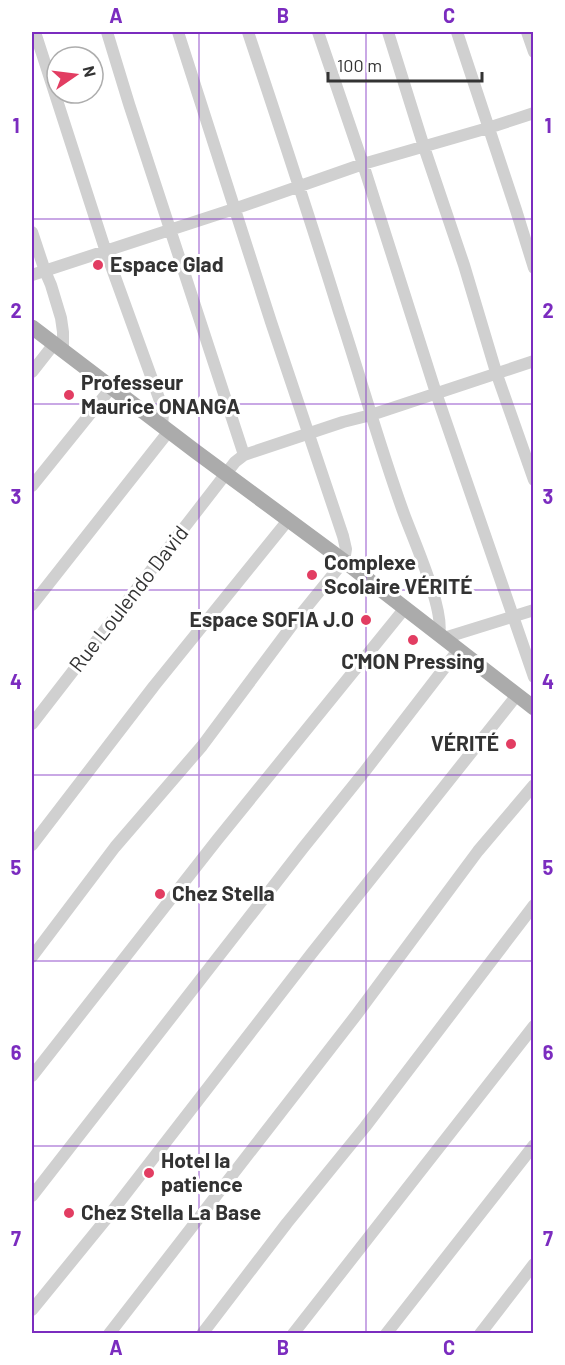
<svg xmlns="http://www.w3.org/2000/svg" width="565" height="1365" font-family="Barlow,sans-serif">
  <rect width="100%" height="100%" fill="#fff"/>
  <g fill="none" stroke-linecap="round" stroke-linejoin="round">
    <path stroke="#d0d0d0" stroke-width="12" d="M35 32 106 252 160 401 163 414 162 426
      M107 32 129 104 244 455
      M248 32C279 125 310 218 339 312 361 379 380 448 404 514 414 541 445 610 439 635
      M318 32 363 164 436 393 534 677
      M388 32 424 147 464 265 496 372 534 480
      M457 32 516 210 534 268
      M527 32 534 52
      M32 232 45 271 51 285 61 318 63 332V351
      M32 275 234 209 363 164 488 128 534 113
      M32 372 54 344
      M32 486 111 388
      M32 605 169 431
      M444 638 534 610
      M32 724 235 462 244 455 343 422 371 415 534 361
      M32 845 154 686 289 519
      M32 957 115 847 202 746 293 624 344 561 346 549 343 536 271 322 178 32
      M32 1076 217 840 405 608
      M32 1196 303 848 365 771 459 649
      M32 1310 107 1218 312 953 517 695
      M109 1334 357 1014 478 851 534 785
      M202 1334 287 1223 365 1127 534 905
      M293 1334 534 1026
      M386 1334 534 1145
      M480 1334 534 1264"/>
    <path stroke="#ababab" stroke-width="15" d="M32 327 195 451 344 561 534 708"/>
  </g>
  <path fill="none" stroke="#7b2cbf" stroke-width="1.5" stroke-opacity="0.55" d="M199 32V1334M366 32V1334M32 219H534M32 404H534M32 590H534M32 775H534M32 961H534M32 1146H534"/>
  <g fill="#e23d62" stroke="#fff" stroke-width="2">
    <circle cx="98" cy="265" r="6"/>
    <circle cx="69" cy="395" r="6"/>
    <circle cx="312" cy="575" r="6"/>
    <circle cx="366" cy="620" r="6"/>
    <circle cx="413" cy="640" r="6"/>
    <circle cx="511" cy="744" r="6"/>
    <circle cx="160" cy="894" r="6"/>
    <circle cx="149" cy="1173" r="6"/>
    <circle cx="69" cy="1213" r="6"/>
  </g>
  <g text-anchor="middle" stroke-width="6" stroke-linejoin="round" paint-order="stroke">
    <g font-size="21" font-weight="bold" fill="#333" stroke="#fff" text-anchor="start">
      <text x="110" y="272">Espace Glad</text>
      <text x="81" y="390">Professeur<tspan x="81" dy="24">Maurice ONANGA</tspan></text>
      <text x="324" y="570">Complexe<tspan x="324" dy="24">Scolaire VÉRITÉ</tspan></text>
      <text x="354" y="627" text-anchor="end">Espace SOFIA J.O</text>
      <text x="413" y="669" text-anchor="middle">C'MON Pressing</text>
      <text x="499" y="751" text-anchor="end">VÉRITÉ</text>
      <text x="172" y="901">Chez Stella</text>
      <text x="161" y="1168">Hotel la<tspan x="161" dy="24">patience</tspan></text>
      <text x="81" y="1220">Chez Stella La Base</text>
    </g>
    <g font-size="21" fill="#333" stroke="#fff">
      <text transform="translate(129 599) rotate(-52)" y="7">Rue Loulendo David</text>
    </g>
  </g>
  <rect width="565" height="1365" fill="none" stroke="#ffffff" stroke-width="66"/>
  <g transform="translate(75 75) rotate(76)"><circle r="28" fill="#ffffff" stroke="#adadad" stroke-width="1.5"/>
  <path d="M0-4.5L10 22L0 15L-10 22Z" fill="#e23d62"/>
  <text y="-9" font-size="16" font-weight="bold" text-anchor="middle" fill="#333333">N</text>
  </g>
  <path d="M328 72v9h154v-9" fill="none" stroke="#333333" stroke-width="3"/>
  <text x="337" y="72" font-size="18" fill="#333333" stroke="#ffffff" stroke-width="4.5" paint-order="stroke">100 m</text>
  <rect x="33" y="33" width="499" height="1299" fill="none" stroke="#7b2cbf" stroke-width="2"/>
  <g font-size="20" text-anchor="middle" font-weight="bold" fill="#7b2cbf">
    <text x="116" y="23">A</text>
    <text x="283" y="23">B</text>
    <text x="449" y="23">C</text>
    <text x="16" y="133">1</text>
    <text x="548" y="133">1</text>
    <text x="16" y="318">2</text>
    <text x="548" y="318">2</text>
    <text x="16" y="504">3</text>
    <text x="548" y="504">3</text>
    <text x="16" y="689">4</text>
    <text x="548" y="689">4</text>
    <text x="16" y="875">5</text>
    <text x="548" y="875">5</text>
    <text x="16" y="1060">6</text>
    <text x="548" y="1060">6</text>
    <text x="16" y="1246">7</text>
    <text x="548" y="1246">7</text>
    <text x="116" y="1355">A</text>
    <text x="283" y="1355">B</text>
    <text x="449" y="1355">C</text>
  </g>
</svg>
